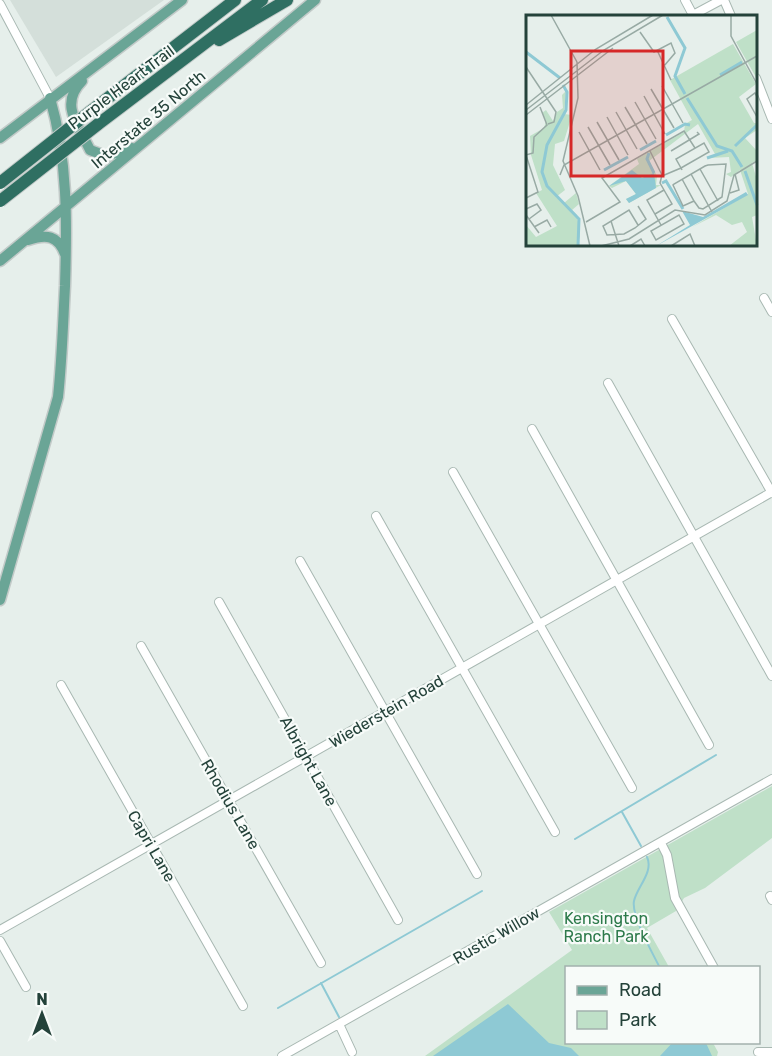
<svg xmlns="http://www.w3.org/2000/svg" width="772" height="1056" font-family="Rubik,sans-serif">
  <rect width="100%" height="100%" fill="#e6efeb"/>
  <path fill="#d4dfda" d="M10 0H164L56 77Z"/>
  <path fill="#bfe0c8" d="M772 786V838L705 888 684 898 676 911 647 928 669 967 566 968V1042L713 1043 718 1052 717 1056H425L572 950 549 912Z"/>
  <path fill="#8ec9d4" d="M508 1004 549 1043 571 1048 579 1056H433Z
    M673 1042 706 1043 712 1056H660Z"/>
  <g fill="none" stroke-linecap="round" stroke-linejoin="round">
    <path stroke="#8ec9d4" stroke-width="2" d="M622 812 641 846
      M575 839 716 755
      M647 857C654 872 637 887 634 901 631 915 653 954 660 968
      M321 983 339 1017
      M278 1008 482 891"/>
    <g stroke="#a8b8b2" stroke-width="10">
      <path id="minor" d="M685 0 693 15 721 0
        M724 0 731 16
        M0 4 50 98
        M756 78 772 119
        M764 298 772 312
        M672 319 772 493
        M608 383 772 676
        M532 429 709 745
        M453 472 632 788
        M376 516 555 832
        M300 561 477 874
        M219 602 398 920
        M141 646 321 963
        M61 685 243 1006
        M661 843 667 855 675 898 714 968
        M770 896 772 900
        M0 930 772 492
        M0 941 26 987
        M339 1024 352 1052
        M758 1052H772
        M282 1056 772 779"/>
    </g>
    <g stroke="#c2cac8" stroke-width="13">
      <path id="major" d="M82 81C59 104 78 125 90 150L106 156 132 148
        M0 138 182 0
        M28 240C46 234 58 235 65 254
        M0 261 315 0
        M0 600 58 397C62 360 63 323 65 286 67 223 68 160 50 98"/>
    </g>
    <g stroke="#c2cac8" stroke-width="14">
      <path id="highway" d="M219 40 287 0
        M91 111 235 0
        M97 125 262 0"/>
    </g>
    <use href="#minor" stroke="#fff" stroke-width="8"/>
    <use href="#major" stroke="#6aa596" stroke-width="10"/>
    <use href="#highway" stroke="#2f6f62" stroke-width="12"/>
    <g stroke="#c2cac8" stroke-width="14" stroke-linecap="butt">
      <path id="highway-bridge" d="M0 183 91 111
        M0 201 97 125"/>
    </g>
    <use href="#highway-bridge" stroke="#2f6f62" stroke-width="12"/>
  </g>
  <g text-anchor="middle" stroke-width="4.5" stroke-linejoin="round" paint-order="stroke">
    <g font-size="16" fill="#24423a" stroke="#f7fbf9">
      <text transform="translate(121 87) rotate(-37)" y="6">Purple Heart Trail</text>
      <text transform="translate(148 119) rotate(-40)" y="6">Interstate 35 North</text>
      <text transform="translate(386 711) rotate(-30)" y="6">Wiederstein Road</text>
      <text transform="translate(309 761) rotate(61)" y="6">Albright Lane</text>
      <text transform="translate(231 804) rotate(60)" y="6">Rhodius Lane</text>
      <text transform="translate(152 846) rotate(60)" y="6">Capri Lane</text>
      <text transform="translate(496 935) rotate(-30)" y="6">Rustic Willow</text>
    </g>
    <g font-size="16" fill="#2d7a4b" stroke="#f7fbf9">
      <text x="606" y="924">Kensington<tspan x="606" dy="18">Ranch Park</tspan></text>
    </g>
  </g>
  <g transform="translate(526 15)">
    <rect width="231" height="231" fill="#e6efeb"/>
    <path d="M231 15V64L210 27ZM207 29 230 69 213 82 228 108H231V115L219 123 231 136V145L226 148 231 165V200L226 202 231 231H203L221 217 216 207 206 210 190 200 166 212 222 179 214 155 205 162 200 159 205 157 203 142 183 143 189 139 172 109 123 146 131 161 130 170H135L103 188 100 184 110 179 100 166 86 173 83 171 113 149 111 144 158 117 159 109 166 105 144 65ZM40 76 38 99 46 100 38 126 29 129 27 150 39 175 30 182 38 188 50 178 53 189 46 195 51 200 54 221 51 231H0V210L10 222 31 211 10 178 16 175 5 140 4 121 18 113 20 106 16 98 20 95 27 106 31 97 37 93 36 80Z" fill="#bfe0c8"/>
    <path d="M106 155 116 163 128 158 130 173 103 188 100 184 110 179 100 166 83 171ZM220 177 222 180 130 231 164 210 156 196 177 202Z" fill="#8ec9d4"/>
    <path fill="none" stroke="#8ec9d4" stroke-width="3" d="M141 2 159 33 149 61 159 79M0 37 34 63M194 60 216 47M37 70 41 77 40 95 21 130 16 157 21 171 53 204 52 231M161 83 191 131 206 136 216 152M140 120 159 109 164 110M209 131 231 110M114 135 130 126M123 138 121 144 128 158M181 143 202 136M78 155 102 142M219 156 231 190M136 168 140 166 157 194"/>
    <path fill="none" stroke="#98aaa4" stroke-width="1.5" d="M25 0 51 47M205 0V21L231 69M114 17 128 37 145 28 149 38 138 51M131 35 145 65M51 47 52 83 37 146 52 181 64 231M0 52 30 97 28 107 22 109M136 71 157 108M125 74 148 113M118 81 139 119M231 82 229 78 221 84 231 102M109 87 130 124M0 90 70 34 127 0M99 92 121 129M0 95 78 35 137 0M90 97 111 134M0 100 87 33M81 102 102 140M71 107 93 145M62 112 84 150M53 117 74 155M124 136 136 160 134 168 146 189 129 199M145 136 173 119 171 117M0 140 7 138 8 122 21 110 14 92M0 140 12 177 0 183M174 154 192 186M165 159 186 197M34 160 38 150 231 41M136 161 155 153 183 137 178 128 150 144 155 153 156 155M156 164 168 186 173 193 177 194 196 182 200 149 182 150 179 151 148 169 147 170 157 191 168 186M204 178 213 175 209 159M112 191 120 204 109 213 98 219 81 220 77 211 103 195 112 210M0 194 11 189 15 195 3 204M0 200 13 218M153 200 158 209 130 225 125 216ZM85 206 93 231M60 207 94 187 76 163 158 116 169 133M135 210 121 185 138 175M8 212 21 205 25 212M75 231 103 224 149 195 179 200 201 186 208 160 231 146M104 231 115 224 119 231M145 231 164 219 169 231"/>
    <path fill="#d62828" fill-opacity="0.15" stroke="#d62828" stroke-width="3" d="M45 36H137V161H45Z"/>
    <rect width="231" height="231" fill="none" stroke="#24423a" stroke-width="3"/>
  </g>
  <rect x="565" y="966" width="195" height="78" fill="#f7fbf9" stroke="#a3b1ad" stroke-width="1.5"/>
  <rect x="577" y="986" width="30" height="9" fill="#6aa596" stroke="#a3b1ad" stroke-width="1.5"/>
  <text x="619" y="996" font-size="18" fill="#24423a">Road</text>
  <rect x="577" y="1011" width="30" height="18" fill="#bfe0c8" stroke="#a3b1ad" stroke-width="1.5"/>
  <text x="619" y="1026" font-size="18" fill="#24423a">Park</text>
  <g transform="translate(42 1014)" stroke="#f7fbf9" stroke-width="4.5" paint-order="stroke">
  <path d="M0-4.5L10 22L0 15L-10 22Z" fill="#24423a"/>
  <text y="-9" font-size="16" font-weight="bold" text-anchor="middle" fill="#24423a">N</text>
  </g>
</svg>
